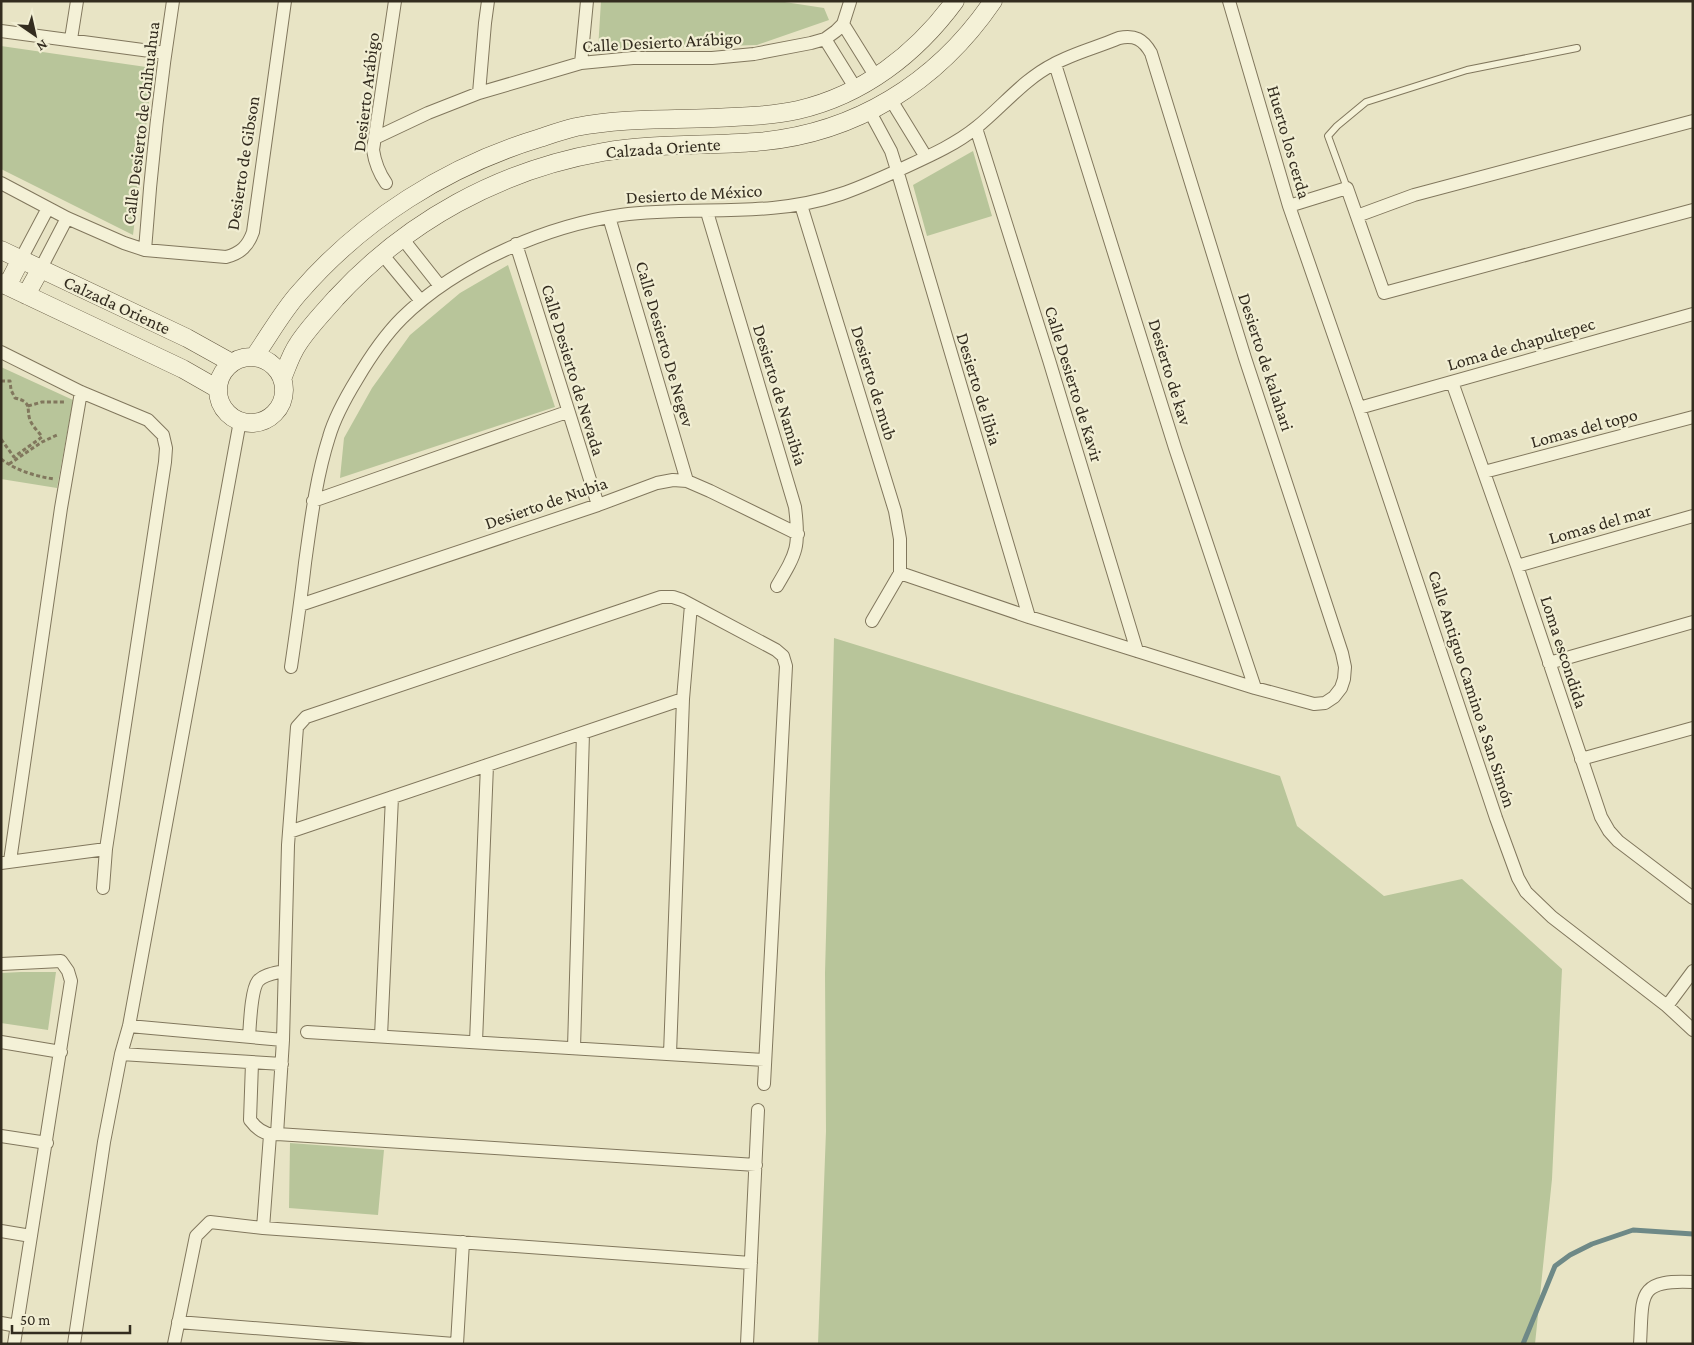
<svg xmlns="http://www.w3.org/2000/svg" width="1694" height="1345" font-family="'Crimson Pro',serif">
  <rect width="100%" height="100%" fill="#e8e4c5"/>
  <path fill="#b8c59a" d="M601 1H778L824 8 829 20 757 45 598 50Z
    M1 46 153 68 133 235 1 169Z
    M973 151 992 216 927 236 913 185Z
    M508 265 555 407 340 478 344 438 372 388 410 335 460 293Z
    M1 367 73 400 57 488 1 479Z
    M834 638 1280 776 1297 826 1384 896 1462 879 1562 969 1552 1179 1535 1344H818L826 1131 825 973Z
    M21 972H56L48 1030 1 1023V973Z
    M290 1143 384 1150 378 1215 289 1208Z"/>
  <g fill="none" stroke-linecap="round" stroke-linejoin="round">
    <path stroke="#6e8987" stroke-width="5" d="M1523 1344 1555 1266 1570 1255 1592 1244 1633 1230 1693 1234"/>
    <g stroke="#81775d" stroke-width="8">
      <path id="lane" d="M1347 188 1328 136 1337 126 1366 102 1467 70 1577 48"/>
    </g>
    <g stroke="#81775d" stroke-width="14">
      <path id="street" d="M1229 1 1289 206 1359 408 1496 818 1518 878 1526 892 1552 917 1667 1006 1693 1030
        M843 24 876 77
        M1 31 165 53
        M71 39 77 1
        M825 39 856 89
        M581 63 587 1
        M1055 64 1175 448 1255 688
        M479 93 485 23 488 1
        M891 100 926 157
        M870 112 891 151 897 170 1029 617
        M976 128 1049 360 1137 651
        M375 138 428 113 479 93 581 63 633 58H712L754 54 811 43 825 39 836 31 843 24 850 2
        M1 183 67 218 124 243 145 250 226 257C241 253 248 246 253 232L285 1
        M386 183C379 173 375 163 373 150L395 1
        M801 205 895 511 900 539V573L872 621
        M1289 206 1347 188 1384 293 1693 210
        M707 212 795 507C800 547 797 552 777 586
        M1357 216 1414 195 1693 121
        M609 217 687 481
        M402 238 440 286
        M516 244 598 505
        M145 250C151 166 160 84 173 1
        M382 254 421 301
        M21 259 48 208
        M41 268 67 218
        M1 352 81 392 148 420 163 435 166 448 165 462 106 849 103 888
        M1452 382 1517 566 1601 817 1609 831 1618 841 1693 898
        M1359 408 1693 314
        M1484 472 1693 417
        M313 501 567 412
        M1517 566 1693 516
        M300 605 598 505 657 483 673 480 687 481 710 491 798 534
        M1549 663 1693 622
        M291 667C296 633 301 598 305 563 311 520 316 478 329 437 335 416 346 397 357 379 370 357 384 336 402 318 457 264 546 226 621 215 696 205 767 219 841 194 862 187 881 178 901 169 927 157 955 145 977 127 1003 106 1024 79 1054 64 1074 53 1098 47 1119 38 1135 35 1143 39 1151 53L1245 358 1342 653 1345 667 1344 679 1341 688 1334 697 1325 703 1314 704 1255 688 1029 617 900 573
        M1581 759 1693 728
        M289 832 683 699
        M10 861 61 508 81 392
        M1 863 106 849
        M1 964 61 961 68 971 71 981 14 1344
        M1667 1006 1693 971
        M129 1026 283 1040
        M307 1032 765 1060
        M381 1036 392 797
        M249 1037C250 1024 251 990 258 981 264 974 276 973 284 971
        M1 1042 61 1052
        M476 1042 487 765
        M574 1048 583 733
        M121 1054 282 1064
        M670 1054 683 699 691 605
        M252 1063 250 1120C256 1128 265 1136 277 1134L756 1165
        M277 1134 283 1040 288 845 297 727 306 717 661 597H673L682 600 776 650 783 656 786 666 764 1084
        M1 1136 47 1143
        M263 1228 270 1135
        M1 1231 31 1236
        M178 1322 454 1344
        M1 1323 17 1326
        M74 1344 104 1142 121 1054 129 1026 240 421
        M174 1344 196 1236 210 1222 263 1228 751 1263
        M457 1344 463 1242
        M747 1344 758 1110
        M1640 1344C1643 1296 1636 1279 1693 1282"/>
    </g>
    <g stroke="#635840" stroke-width="19">
      <path id="secondary" d="M1 250 187 338 232 363
        M1 283 183 369 218 389
        M7 286 21 259
        M26 295 41 268
        M254 357C269 336 282 312 299 293 362 220 447 166 540 138 552 134 563 130 576 127 623 118 664 120 712 118 740 117 770 116 798 110 863 95 916 54 955 1
        M218 390a33 33 0 1 1 66 0a33 33 0 1 1-66 0Z
        M282 379C287 367 291 354 298 344 309 327 323 313 336 298 407 221 500 170 603 152 654 143 705 146 756 142 855 134 937 83 993 1"/>
    </g>
    <path stroke="#81775d" stroke-width="3" stroke-dasharray="4 2.5" stroke-linecap="butt" d="M1 381H10L11 390 15 398C33 402 26 409 30 420 32 426 39 432 42 437L14 457 1 439
      M28 406 42 402H66
      M1 459C17 471 35 476 54 479
      M9 464 42 442 59 434"/>
    <use href="#lane" stroke="#f4f1d7" stroke-width="6"/>
    <use href="#street" stroke="#f4f1d7" stroke-width="12"/>
    <use href="#secondary" stroke="#f4f1d7" stroke-width="18"/>
  </g>
  <g text-anchor="middle" stroke-width="4.5" stroke-linejoin="round" paint-order="stroke">
    <g font-size="18" fill="#332c1f" stroke="#f1eed3">
      <text transform="translate(662 42) rotate(-3)" y="6">Calle Desierto Arábigo</text>
      <text transform="translate(366 92) rotate(-83)" y="6">Desierto Arábigo</text>
      <text transform="translate(141 123) rotate(-83)" y="6">Calle Desierto de Chihuahua</text>
      <text transform="translate(1289 142) rotate(74)" y="6">Huerto los cerda</text>
      <text transform="translate(663 148) rotate(-4)" y="6">Calzada Oriente</text>
      <text transform="translate(243 163) rotate(-81)" y="6">Desierto de Gibson</text>
      <text transform="translate(694 194) rotate(-3)" y="6">Desierto de México</text>
      <text transform="translate(117 305) rotate(25)" y="6">Calzada Oriente</text>
      <text transform="translate(665 344) rotate(74)" y="6">Calle Desierto De Negev</text>
      <text transform="translate(1521 344) rotate(-16)" y="6">Loma de chapultepec</text>
      <text transform="translate(1266 362) rotate(72)" y="6">Desierto de kalahari</text>
      <text transform="translate(573 370) rotate(73)" y="6">Calle Desierto de Nevada</text>
      <text transform="translate(1170 372) rotate(73)" y="6">Desierto de kav</text>
      <text transform="translate(874 383) rotate(73)" y="6">Desierto de mub</text>
      <text transform="translate(1074 384) rotate(73)" y="6">Calle Desierto de Kavir</text>
      <text transform="translate(979 389) rotate(73)" y="6">Desierto de libia</text>
      <text transform="translate(780 395) rotate(73)" y="6">Desierto de Namibia</text>
      <text transform="translate(1584 428) rotate(-15)" y="6">Lomas del topo</text>
      <text transform="translate(546 503) rotate(-19)" y="6">Desierto de Nubia</text>
      <text transform="translate(1600 524) rotate(-16)" y="6">Lomas del mar</text>
      <text transform="translate(1564 652) rotate(72)" y="6">Loma escondida</text>
      <text transform="translate(1472 689) rotate(72)" y="6">Calle Antiguo Camino a San Simón</text>
    </g>
  </g>
  <rect width="1694" height="1345" fill="none" stroke="#332c1f" stroke-width="5"/>
  <g transform="translate(35 35) rotate(146)" stroke="#f1eed3" stroke-width="4" paint-order="stroke">
  <path d="M0-4L9 19L0 12L-9 19Z" fill="#332c1f"/>
  <text y="-8" font-size="14" font-weight="bold" text-anchor="middle" fill="#332c1f">N</text>
  </g>
  <path d="M12 1325v8h118v-8" fill="none" stroke="#332c1f" stroke-width="2.5"/>
  <text x="20" y="1325" font-size="15" fill="#332c1f" stroke="#f1eed3" stroke-width="4" paint-order="stroke">50 m</text>
</svg>
